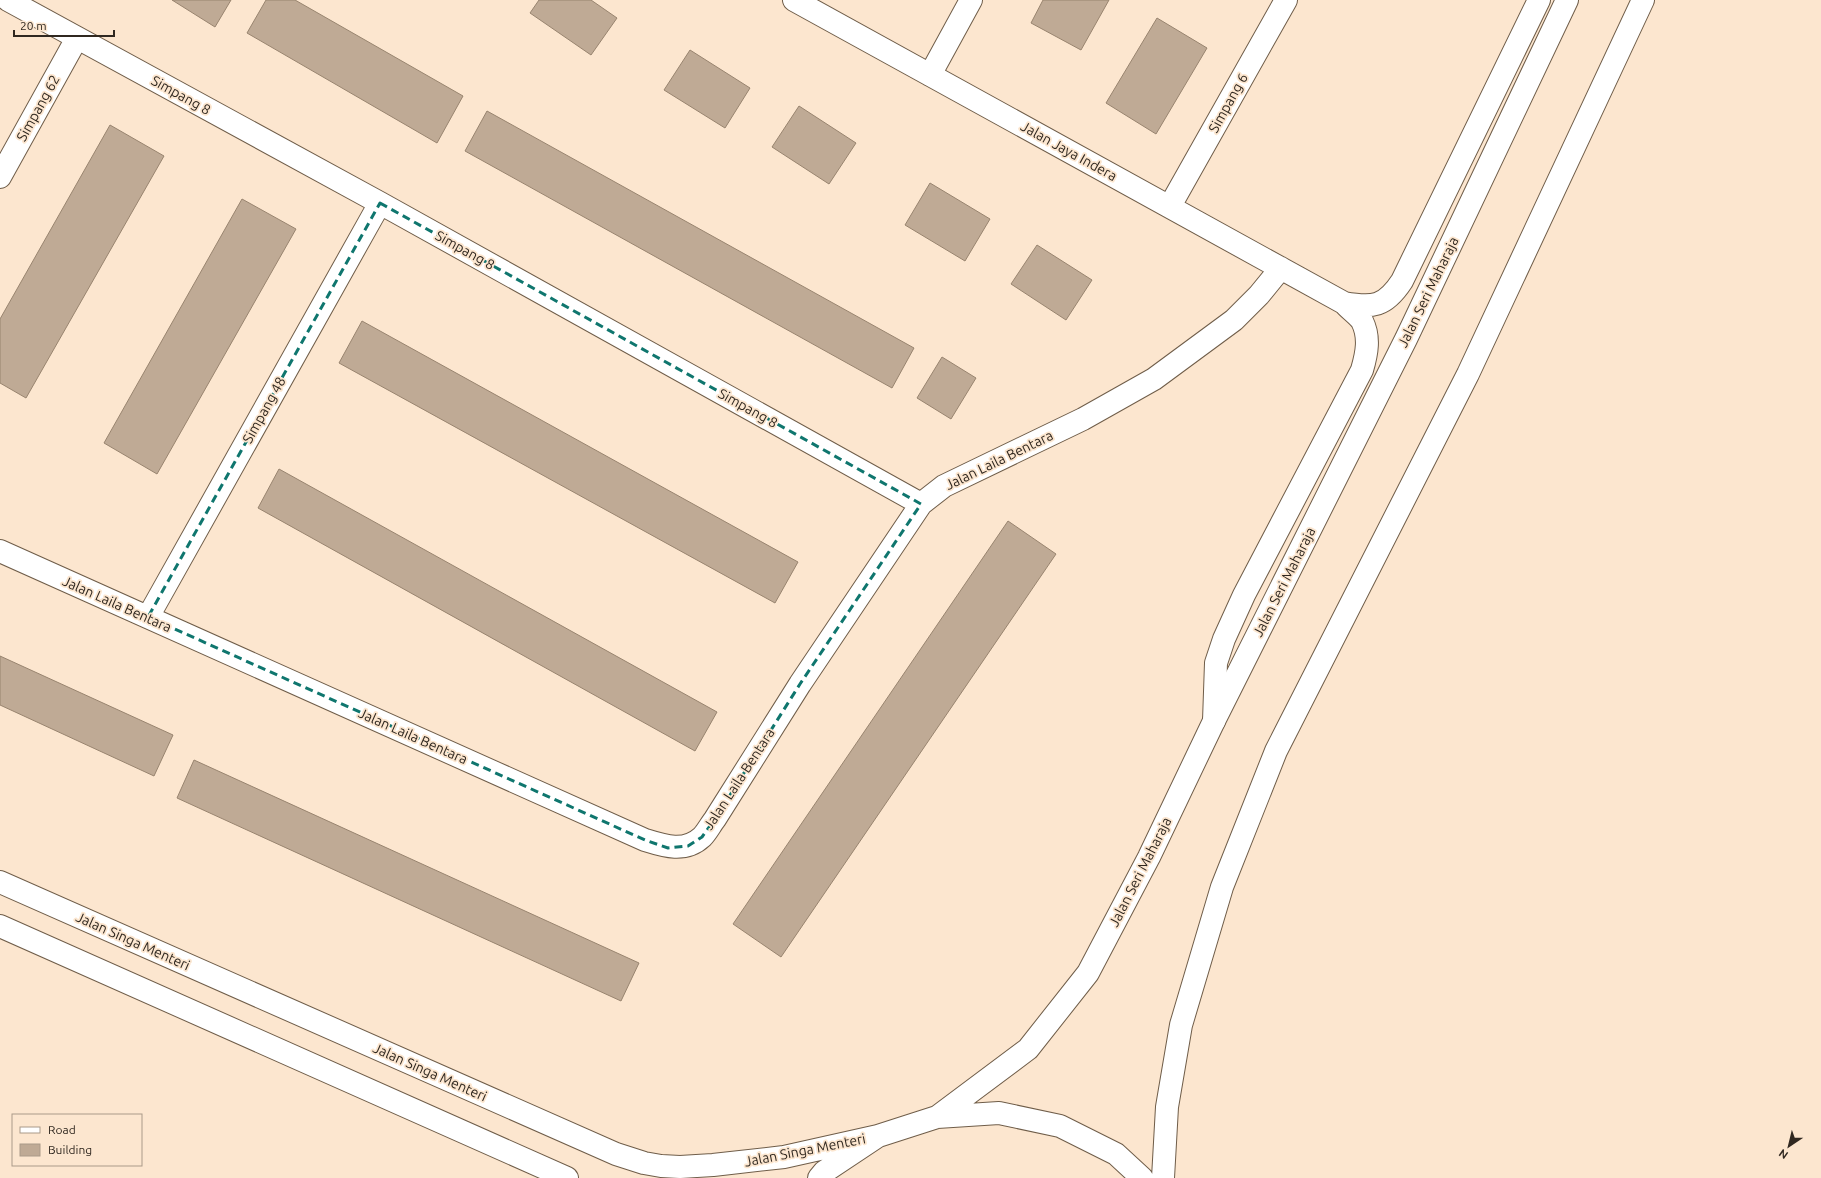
<svg xmlns="http://www.w3.org/2000/svg" width="1821" height="1178" font-family="Ubuntu,sans-serif">
  <rect width="100%" height="100%" fill="#fce6cf"/>
  <path fill="#bfaa95" stroke="#98846f" d="M172 0H231L215 27Z
    M266 0H295L463 96 437 143 247 33Z
    M539 0H591L617 18 591 55 530 13Z
    M1043 0H1109L1081 50 1031 23Z
    M1157 18 1207 48 1156 134 1106 103Z
    M690 50 750 88 725 128 664 90Z
    M799 106 856 143 829 184 772 147Z
    M487 111 914 348 892 388 465 151Z
    M110 125 164 156 26 398 0 383V319Z
    M930 183 990 219 965 261 905 225Z
    M242 199 296 229 157 474 104 443Z
    M1037 245 1092 280 1066 320 1011 284Z
    M362 321 798 562 775 603 339 363Z
    M942 357 976 378 951 419 917 398Z
    M279 469 717 712 695 751 258 508Z
    M1008 521 1056 554 781 957 733 924Z
    M0 656 173 735 154 776 0 705Z
    M194 760 639 963 621 1001 177 798Z"/>
  <g fill="none" stroke-linecap="round" stroke-linejoin="round">
    <g stroke="#6f5d49" stroke-width="24">
      <path id="street" d="M8 0 380 203 921 504
        M794 0 1344 303C1349 309 1358 315 1362 321 1370 337 1367 353 1362 370L1244 595 1224 639 1216 663 1214 721
        M930 75 971 0
        M0 177 77 38
        M1170 206 1286 0
        M1344 303C1373 308 1385 307 1402 281L1539 0
        M0 551 645 840C664 846 685 853 702 837 707 832 711 824 715 819L800 684 921 504 944 486 1083 419 1154 379 1234 320 1259 295 1281 268
        M148 617 380 203"/>
    </g>
    <g stroke="#6f5d49" stroke-width="24">
      <path id="primary" d="M0 882 616 1154 644 1163 661 1166 680 1167 713 1165 784 1157 878 1136
        M0 926 567 1178
        M937 1117 1028 1049 1088 973 1149 857 1214 721 1406 339 1567 0
        M819 1178 824 1172 878 1136 937 1117 999 1113 1060 1126 1116 1154 1142 1178
        M1163 1178 1167 1107 1181 1025 1222 887 1276 751 1468 374 1643 0"/>
    </g>
    <use href="#street" stroke="#fff" stroke-width="22"/>
    <use href="#primary" stroke="#fff" stroke-width="22"/>
  </g>
  <path fill="none" stroke="#0f766e" stroke-width="3" stroke-dasharray="8 5" stroke-linejoin="round" d="M380 203 921 504 800 684 715 819 702 837 688 846 668 848 645 840 148 617Z"/>
  <g text-anchor="middle" stroke-width="3.5" stroke-linejoin="round" paint-order="stroke">
    <g font-size="14" fill="#302820" stroke="#fce6cf">
      <text transform="translate(181 95) rotate(29)" y="5">Simpang 8</text>
      <text transform="translate(1228 103) rotate(-61)" y="5">Simpang 6</text>
      <text transform="translate(38 108) rotate(-61)" y="5">Simpang 62</text>
      <text transform="translate(1069 151) rotate(29)" y="5">Jalan Jaya Indera</text>
      <text transform="translate(465 250) rotate(29)" y="5">Simpang 8</text>
      <text transform="translate(1428 292) rotate(-64)" y="5">Jalan Seri Maharaja</text>
      <text transform="translate(748 408) rotate(29)" y="5">Simpang 8</text>
      <text transform="translate(264 410) rotate(-61)" y="5">Simpang 48</text>
      <text transform="translate(999 460) rotate(-26)" y="5">Jalan Laila Bentara</text>
      <text transform="translate(1284 582) rotate(-63)" y="5">Jalan Seri Maharaja</text>
      <text transform="translate(117 604) rotate(24)" y="5">Jalan Laila Bentara</text>
      <text transform="translate(413 736) rotate(24)" y="5">Jalan Laila Bentara</text>
      <text transform="translate(739 779) rotate(-57)" y="5">Jalan Laila Bentara</text>
      <text transform="translate(1140 872) rotate(-63)" y="5">Jalan Seri Maharaja</text>
      <text transform="translate(133 941) rotate(24)" y="5">Jalan Singa Menteri</text>
      <text transform="translate(430 1072) rotate(24)" y="5">Jalan Singa Menteri</text>
      <text transform="translate(805 1150) rotate(-11)" y="5">Jalan Singa Menteri</text>
    </g>
  </g>
  <rect x="12" y="1114" width="130" height="52" fill="#fce6cf" stroke="#aa9a89"/>
  <rect x="20" y="1127" width="20" height="6" fill="#ffffff" stroke="#aa9a89"/>
  <text x="48" y="1134" font-size="12" fill="#302820">Road</text>
  <rect x="20" y="1144" width="20" height="12" fill="#bfaa95" stroke="#aa9a89"/>
  <text x="48" y="1154" font-size="12" fill="#302820">Building</text>
  <g transform="translate(1789 1146) rotate(215)" stroke="#fce6cf" stroke-width="3" paint-order="stroke">
  <path d="M0-3L7 15L0 10L-7 15Z" fill="#302820"/>
  <text y="-6" font-size="11" font-weight="bold" text-anchor="middle" fill="#302820">N</text>
  </g>
  <path d="M14 30v6h100v-6" fill="none" stroke="#302820" stroke-width="2"/>
  <text x="20" y="30" font-size="12" fill="#302820" stroke="#fce6cf" stroke-width="3" paint-order="stroke">20 m</text>
</svg>
